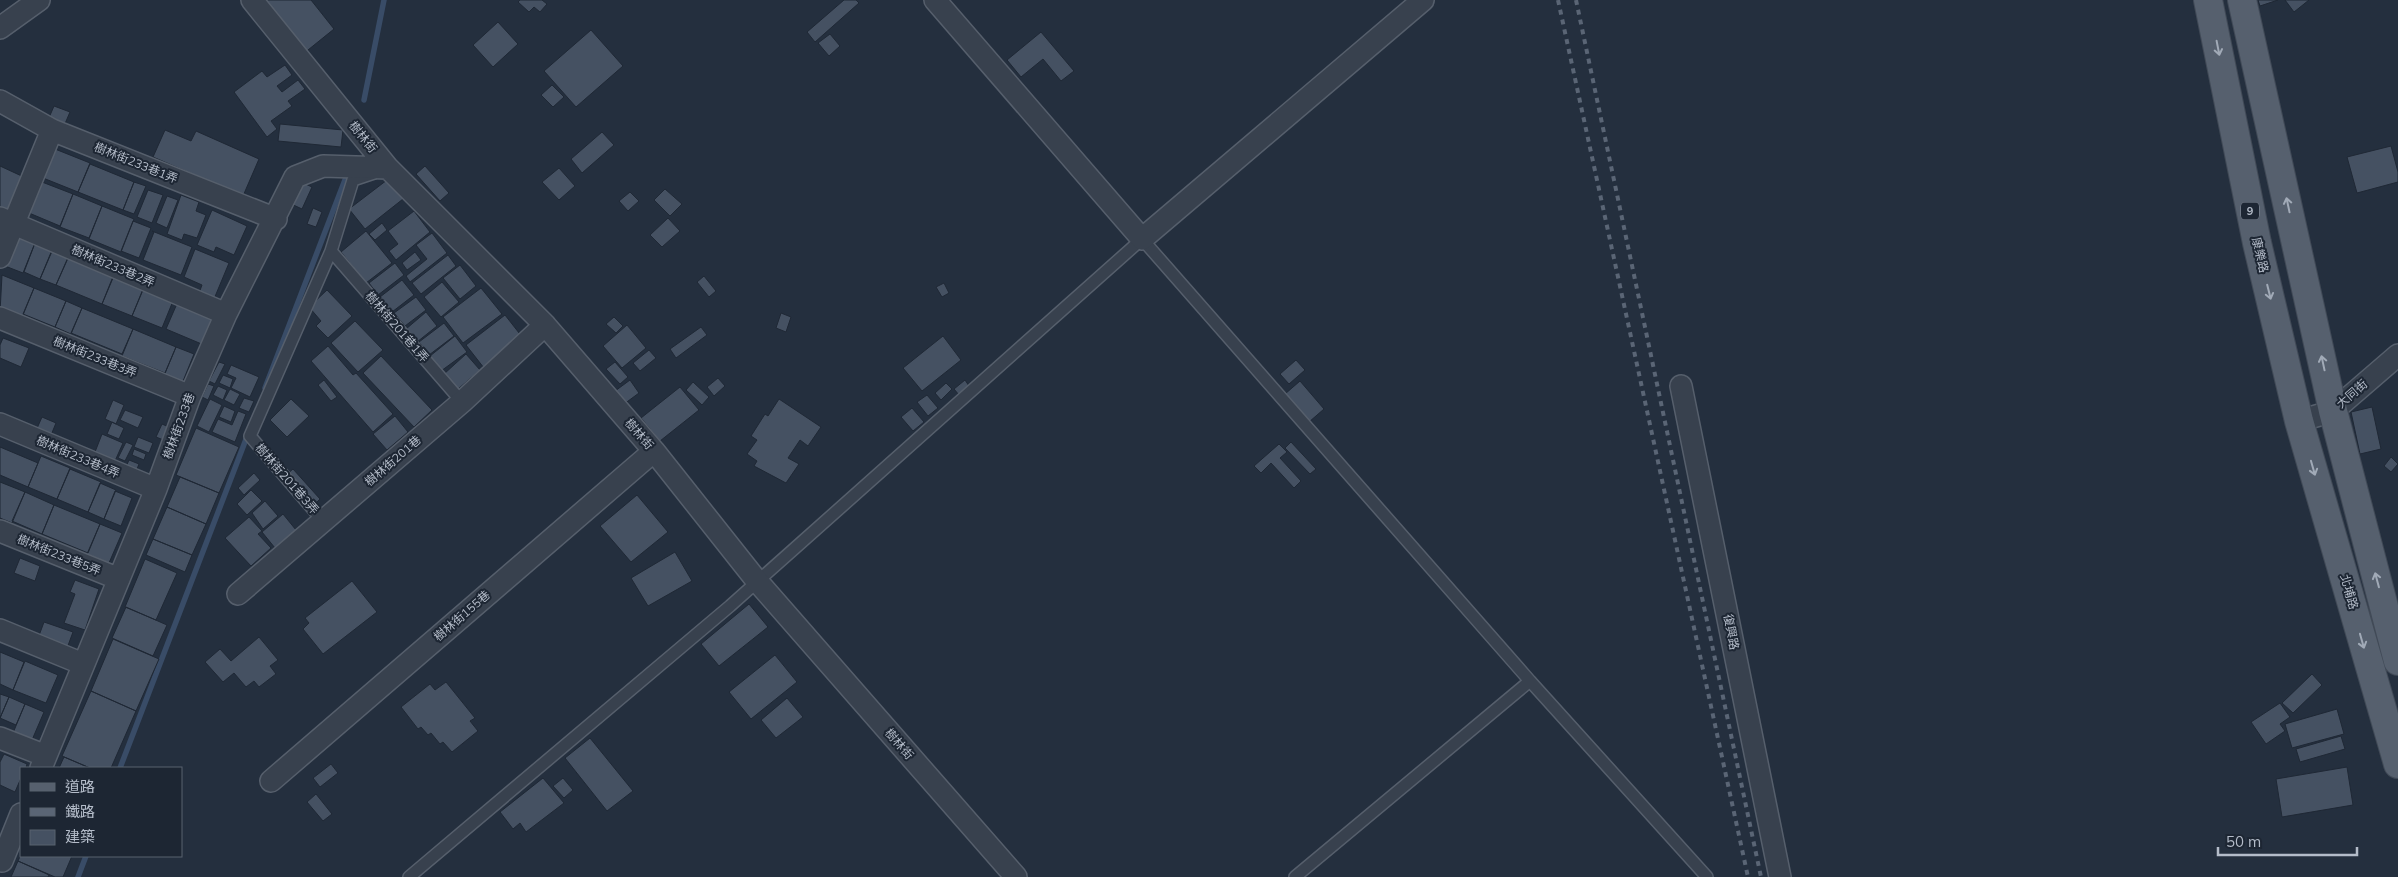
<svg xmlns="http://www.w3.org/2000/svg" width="2398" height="877" font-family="Mulish,'Noto Sans TC',sans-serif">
  <rect width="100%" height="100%" fill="#242f3e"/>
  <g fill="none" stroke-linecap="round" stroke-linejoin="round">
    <path stroke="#394c67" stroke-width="5.5" d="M364 100 384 0
      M265 388 348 172
      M120 768 248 434
      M78 877 86 856"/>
  </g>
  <path fill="#455162" stroke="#1f2835" d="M264 0H311L334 29 303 54Z
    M520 0H542L547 4 540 12 534 7 529 12 518 2Z
    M844 0H856L859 3 815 42 807 32Z
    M2258 0H2278L2260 6Z
    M2285 0H2309L2294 12Z
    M498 22 518 44 493 67 473 45Z
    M591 30 623 66 576 107 544 71Z
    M1041 32 1074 71 1061 81 1043 59 1021 77 1007 60Z
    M830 34 840 46 829 56 818 43Z
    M285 65 292 75 277 86 282 92 298 80 305 89 288 101 292 106 271 121 277 129 267 137 234 92 262 71 267 77Z
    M552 85 564 97 553 107 541 95Z
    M54 106 70 112 64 126 48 120Z
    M280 124 343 130 341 147 278 141Z
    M165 130 191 141 196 131 259 159 243 196 153 157Z
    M602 132 614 145 582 173 571 159Z
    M2391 146 2398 172V182L2357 193 2347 157Z
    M55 149 90 163 78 192 43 178Z
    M90 164 134 182 123 210 78 192Z
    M0 166 26 178 9 215 0 211Z
    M425 166 449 193 440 201 416 174Z
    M559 168 575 186 559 200 542 182Z
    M297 180 312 187 302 209 287 202Z
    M387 180 403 199 365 229 349 209Z
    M42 182 73 194 60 226 29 213Z
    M134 182 146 186 134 214 123 210Z
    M665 189 682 204 670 216 654 200Z
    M148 190 163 195 152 223 137 217Z
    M630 192 639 201 628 211 619 201Z
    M73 194 102 206 89 238 60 227Z
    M181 195 199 202 196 211 206 215 197 238 184 234 182 240 167 234Z
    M167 196 178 200 167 228 156 223Z
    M102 206 134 219 121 252 89 239Z
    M313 208 322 212 316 227 307 224Z
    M212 210 247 226 234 255 216 247 214 252 197 245Z
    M414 211 430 232 396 260 389 251 398 244 388 231Z
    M668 218 680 231 662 247 650 235Z
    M133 221 151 228 139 258 121 251Z
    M382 223 387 230 375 240 369 234Z
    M152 231 192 247 181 275 143 260 154 232Z
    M366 231 392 263 366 283 341 252Z
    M432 233 447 253 410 282 406 276 427 259 416 245Z
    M17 236 35 243 23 273 5 266Z
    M35 243 52 250 40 279 24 272Z
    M53 249 69 256 56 285 40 279Z
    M195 249 229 263 214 299 199 293 202 285 184 277Z
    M415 252 421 260 407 270 402 263Z
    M69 255 114 274 102 304 56 285Z
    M448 255 456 266 421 294 412 283Z
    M395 263 404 275 378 295 369 283Z
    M460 265 476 286 460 299 443 278Z
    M2 275 34 288 21 320 0 312Z
    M704 276 716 291 709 297 697 282Z
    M113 278 143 290 132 316 102 304Z
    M402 280 414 295 392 312 380 297Z
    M442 282 459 302 441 317 424 297Z
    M944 283 949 293 942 297 936 287Z
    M34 288 66 301 55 327 23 314Z
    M481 288 502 314 463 343 443 317Z
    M143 289 173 301 162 328 132 316Z
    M327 290 352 316 328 338 316 326 321 321 309 307Z
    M416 297 426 310 405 326 394 313Z
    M179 299 217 314 204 345 166 329Z
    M66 301 82 308 71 334 55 327Z
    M82 308 133 329 122 354 71 333Z
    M426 312 437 326 417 342 406 329Z
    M781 313 791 317 786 332 776 328Z
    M505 315 523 338 484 368 466 345Z
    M614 317 623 326 616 333 606 324Z
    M355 321 383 350 358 372 331 343Z
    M444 323 454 336 429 355 419 342Z
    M627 325 646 348 622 368 603 346Z
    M701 327 707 335 676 358 670 349Z
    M133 329 176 347 165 373 122 356Z
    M455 336 467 352 441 371 430 356Z
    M943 336 961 360 922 391 903 368Z
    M3 338 29 348 21 367 0 358V345Z
    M328 346 353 375 356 373 393 414 373 432 311 361Z
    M176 347 194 354 181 386 163 378Z
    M649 350 656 358 640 371 633 363Z
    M466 354 480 370 457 390 444 374Z
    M381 356 432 410 414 427 363 373Z
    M1296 360 1305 370 1289 384 1280 374Z
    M219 362 225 364 215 384 209 381Z
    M615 362 628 377 620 384 606 369Z
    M231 365 259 377 250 397 231 388 236 378 227 374Z
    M223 375 233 379 230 388 219 383Z
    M718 378 725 386 714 396 707 387Z
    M324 380 337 397 331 401 318 385Z
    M630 380 639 393 620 407 611 394Z
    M965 380 969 386 959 395 954 389Z
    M1300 381 1324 409 1309 422 1285 394Z
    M693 382 709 397 702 405 686 390Z
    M946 383 952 389 941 400 935 393Z
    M208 384 214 386 208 400 202 397Z
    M218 386 227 390 223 400 213 395Z
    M680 387 699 410 660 441 641 418Z
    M230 389 240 394 234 405 224 400Z
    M927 395 938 408 928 416 917 402Z
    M244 398 254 401 249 412 239 408Z
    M210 399 222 405 209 432 197 426Z
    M291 399 309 416 287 437 270 420Z
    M779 399 821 427 808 446 800 440 788 458 799 464 786 483 754 466 757 461 747 454 757 440 751 436 765 414 768 416Z
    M113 400 124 405 116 424 105 419Z
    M224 406 235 411 231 422 219 417Z
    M2372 407 2381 449 2360 454 2351 412Z
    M912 408 924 422 913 431 901 417Z
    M125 410 143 417 138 428 120 420Z
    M238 411 246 414 235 442 212 432 218 419 232 425Z
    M395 416 408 432 387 450 373 434Z
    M42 417 56 423 49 440 34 435Z
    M112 422 124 428 119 439 107 434Z
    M162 424 171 428 166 441 156 437Z
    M196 428 239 447 219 493 176 475Z
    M102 434 123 443 115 461 95 452Z
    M138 437 153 443 149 453 134 447Z
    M126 442 133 445 125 461 118 458Z
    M1291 442 1316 469 1310 474 1285 448Z
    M1279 444 1287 452 1280 458 1301 481 1294 488 1271 463 1261 473 1254 466Z
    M0 447 38 463 28 487 0 475Z
    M134 449 146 454 144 460 132 455Z
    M41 456 70 468 57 499 28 487Z
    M2391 457 2398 464 2391 472 2384 466Z
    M129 460 139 464 135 474 125 469Z
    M70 469 101 482 88 512 57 499Z
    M293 469 320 499 314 505 286 475Z
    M254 473 260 480 244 495 238 488Z
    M180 477 219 493 206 524 167 507Z
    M0 482 25 492 12 523 0 518Z
    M100 483 116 490 104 519 88 512Z
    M251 490 262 501 247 515 237 504Z
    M115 491 132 498 121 526 104 519Z
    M25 492 54 505 42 534 12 521Z
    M637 495 668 532 631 562 600 526Z
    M265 501 278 516 263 529 252 513Z
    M54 505 100 524 88 553 42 534Z
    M167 507 206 524 192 555 153 539Z
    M283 514 296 530 275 548 262 532Z
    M249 517 262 531 258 534 271 548 251 566 225 538Z
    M100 524 122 533 109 563 87 554Z
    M153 539 192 555 185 572 146 555Z
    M675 552 692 581 648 606 631 578Z
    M20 558 40 566 35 581 14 573Z
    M145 559 177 573 156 620 125 607Z
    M75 580 99 589 85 630 64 623 75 594 70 592Z
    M352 581 377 612 323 654 303 629 309 623 305 618Z
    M749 604 768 627 719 666 701 644Z
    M126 607 167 625 153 656 112 638Z
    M44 622 73 632 66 651 37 641Z
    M259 637 278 660 270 666 276 674 259 687 254 681 246 687 234 673 223 682 205 662 220 649 231 661Z
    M113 639 159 659 136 711 91 691Z
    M0 652 24 662 13 690 0 684Z
    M775 655 797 682 751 719 729 692Z
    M25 661 58 675 46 703 13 690Z
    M2312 674 2322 685 2293 713 2282 703Z
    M446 682 475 718 470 721 478 731 452 752 443 742 440 744 431 733 428 735 421 727 418 729 401 707 430 684 435 690Z
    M91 691 136 711 111 768H90L62 756Z
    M0 694 9 697 0 718Z
    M9 697 25 704 16 725 0 718Z
    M787 698 803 717 776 738 761 720Z
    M2280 703 2290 717 2280 724 2285 731 2266 744 2251 722Z
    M25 704 44 712 32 740 13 733Z
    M2337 709 2344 734 2292 748 2285 724Z
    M2341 736 2345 749 2300 762 2296 749Z
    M590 738 633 791 607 811 565 758Z
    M4 754 27 764 26 768H21V778L15 792 0 785V762Z
    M64 757 90 768H59Z
    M331 764 338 773 320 787 313 778Z
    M2347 767 2353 805 2282 817 2276 779Z
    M543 778 564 803 526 832 520 823 513 829 500 812Z
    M563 778 573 790 564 798 553 786Z
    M316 794 332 814 323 821 307 802Z
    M21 854V856H72L63 877H55L18 861Z
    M18 861 49 875 48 877H11Z"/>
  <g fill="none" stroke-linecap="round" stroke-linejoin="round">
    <g stroke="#565f6c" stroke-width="14">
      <path id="lane" d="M331 251 462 402
        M323 521 250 436 331 251 353 180 374 173
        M1530 681 1707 877
        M409 877 730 606 1142 239 1530 681 1295 877"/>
    </g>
    <g stroke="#565f6c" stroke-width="24">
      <path id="street" d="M252 0 388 168 545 325 654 451 757 581 1016 877
        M935 0 1142 239 1423 0
        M0 28 39 0
        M0 101 52 130 276 219
        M0 218 226 314
        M0 257 52 130
        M0 318 190 396
        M1681 386 1780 877
        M2299 421 2333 411 2398 355
        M0 424 156 489
        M0 531 119 579
        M238 594 462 402 545 325
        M0 630 83 664
        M0 738 46 756
        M41 768 156 489 190 396 226 314 295 177 323 166 388 168
        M271 781 654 451
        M2 861 21 814"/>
    </g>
    <g stroke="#414a57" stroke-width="30">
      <path id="primary" d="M2208 0 2257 243 2299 421 2398 764
        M2242 0 2333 411 2398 661"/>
    </g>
    <use href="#lane" stroke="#38414e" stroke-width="11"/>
    <use href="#street" stroke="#38414e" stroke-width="21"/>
    <use href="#primary" stroke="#56606e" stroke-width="28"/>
    <path stroke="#5a6575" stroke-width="4" stroke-dasharray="5 5" stroke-linecap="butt" d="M1558 0 1748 877
      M1576 0 1761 877"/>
  </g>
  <defs><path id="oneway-shaft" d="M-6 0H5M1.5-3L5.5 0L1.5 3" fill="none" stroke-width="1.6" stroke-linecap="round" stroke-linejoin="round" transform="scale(1.25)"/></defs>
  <g stroke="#a1aab7">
    <use href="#oneway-shaft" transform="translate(2218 48) rotate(79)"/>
    <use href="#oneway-shaft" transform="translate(2288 205) rotate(-102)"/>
    <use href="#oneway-shaft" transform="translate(2269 292) rotate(76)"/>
    <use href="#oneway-shaft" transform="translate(2323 363) rotate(-102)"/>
    <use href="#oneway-shaft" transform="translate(2313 468) rotate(74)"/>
    <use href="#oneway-shaft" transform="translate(2377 580) rotate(-105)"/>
    <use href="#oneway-shaft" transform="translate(2362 641) rotate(74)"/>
  </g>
  <g text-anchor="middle" stroke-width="4" stroke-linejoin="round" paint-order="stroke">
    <rect fill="#1d2633" stroke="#878f9c" stroke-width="1" x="2241" y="202.5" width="18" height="17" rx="4"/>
    <g font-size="11" font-weight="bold" fill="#b4bcc9">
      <text x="2250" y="215">9</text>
    </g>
    <g font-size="12" fill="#b4bcc9" stroke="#1d2633">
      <text transform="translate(363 137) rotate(51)" y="4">樹林街</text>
      <text transform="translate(136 163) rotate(22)" y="4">樹林街233巷1弄</text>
      <text transform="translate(2260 255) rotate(77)" y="4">康樂路</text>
      <text transform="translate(113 266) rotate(23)" y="4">樹林街233巷2弄</text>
      <text transform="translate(397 327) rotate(49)" y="4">樹林街201巷1弄</text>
      <text transform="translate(95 357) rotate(22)" y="4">樹林街233巷3弄</text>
      <text transform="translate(2352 394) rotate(-41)" y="4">大同街</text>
      <text transform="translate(179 426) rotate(-70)" y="4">樹林街233巷</text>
      <text transform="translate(639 434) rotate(49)" y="4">樹林街</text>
      <text transform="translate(78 457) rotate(23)" y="4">樹林街233巷4弄</text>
      <text transform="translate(393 461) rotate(-41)" y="4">樹林街201巷</text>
      <text transform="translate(287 479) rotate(49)" y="4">樹林街201巷3弄</text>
      <text transform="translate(59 555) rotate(22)" y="4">樹林街233巷5弄</text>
      <text transform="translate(2349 592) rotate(74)" y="4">北埔路</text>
      <text transform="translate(462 616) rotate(-41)" y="4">樹林街155巷</text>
      <text transform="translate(1731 632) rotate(79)" y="4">復興路</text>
      <text transform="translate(899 744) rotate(49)" y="4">樹林街</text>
    </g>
  </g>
  <rect x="20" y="767" width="162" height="90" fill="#1d2633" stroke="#59626f"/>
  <rect x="30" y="783" width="25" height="8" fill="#56606e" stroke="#59626f"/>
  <text x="65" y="792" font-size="15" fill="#b4bcc9">道路</text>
  <rect x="30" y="808" width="25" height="8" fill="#5a6575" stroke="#59626f"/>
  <text x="65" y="817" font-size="15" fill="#b4bcc9">鐵路</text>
  <rect x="30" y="830" width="25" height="15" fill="#455162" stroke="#59626f"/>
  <text x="65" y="842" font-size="15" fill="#b4bcc9">建築</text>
  <path d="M2218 847v8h139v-8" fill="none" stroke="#b4bcc9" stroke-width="2.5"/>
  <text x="2226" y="847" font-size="15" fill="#b4bcc9" stroke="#1d2633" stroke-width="4" paint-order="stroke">50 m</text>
</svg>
